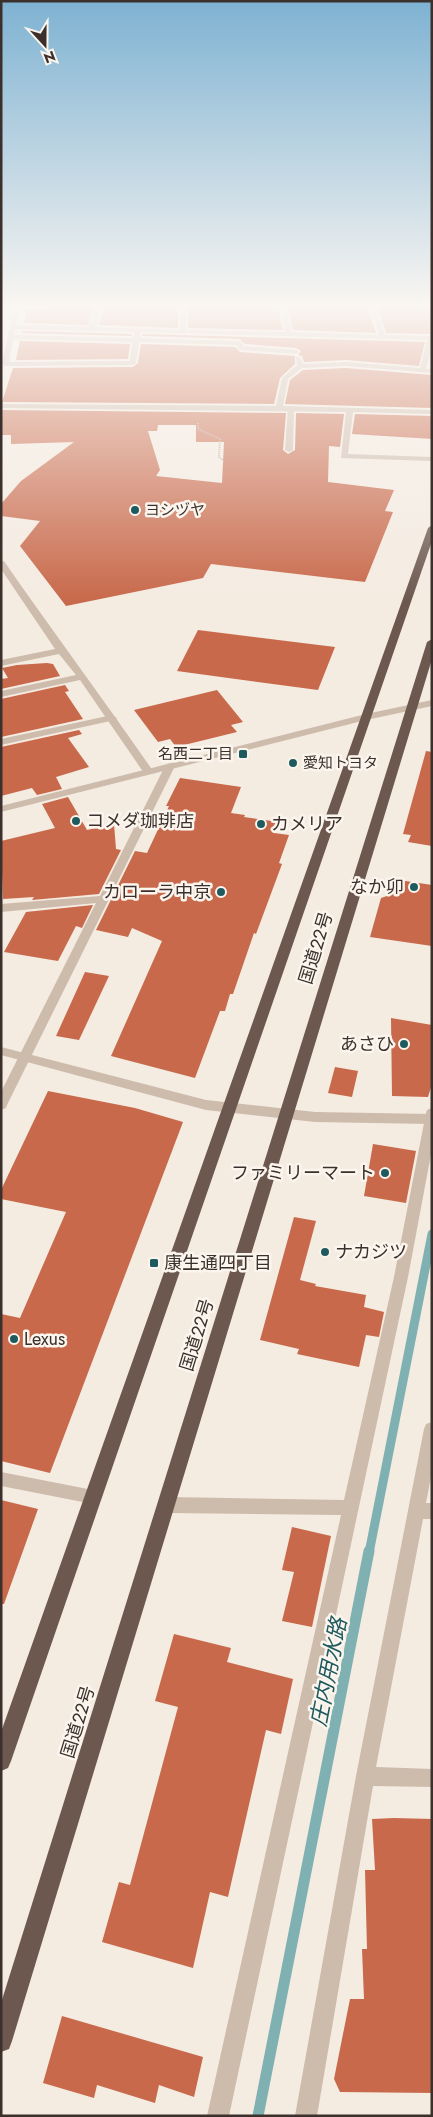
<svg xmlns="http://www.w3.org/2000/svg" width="433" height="2117" font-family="Jost,'Noto Sans JP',sans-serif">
  <rect width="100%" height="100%" fill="#f4ebe1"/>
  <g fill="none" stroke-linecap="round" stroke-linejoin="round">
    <path stroke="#7fb0b2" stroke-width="9" d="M369 1553 432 1234"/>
    <path stroke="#7fb0b2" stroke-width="11" d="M258 2116 369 1551"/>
  </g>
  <path fill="#c8694b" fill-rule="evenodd" d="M53 305H95L88 325 24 323 27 310 52 308Z
    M105 305H178V328L99 325Z
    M188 305H277L283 330 188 328Z
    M287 305 367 306 376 333 293 330Z
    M377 305H432V334L386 333Z
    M23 331 132 334V336L22 333Z
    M143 334 425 342 419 366 346 360 304 362 302 356 298 355 301 351 296 348 245 344 240 339 142 336Z
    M20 341 130 344 128 359 16 360Z
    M141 344 235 347 240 352 295 356V364L280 378 274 404 2 402 13 368 133 367 138 363Z
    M346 368 432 375V408L285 404 290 380 303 370Z
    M1 410 286 413 283 450 288 454 295 450 296 413 344 414 340 447 329 446 328 482 394 490 385 511 393 512 365 582 211 564 203 578 66 606 20 546 40 521 1 516V504L21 481 74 442 11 444V435H1ZM158 425H196V442H224L222 483 156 476 160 470 148 431H157Z
    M355 414 432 416V439L352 434Z
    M198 630 335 647 318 690 177 671Z
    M47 663 53 664 60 676 1 689V679L8 678 2 668 17 665Z
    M65 685 69 691 65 692 83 719 1 737V699Z
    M217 690 243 722 231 725 237 732 176 747 170 739 158 742 134 710Z
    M79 730 82 734 68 738 89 767 56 777 62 789 37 795 32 788 1 796V747Z
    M426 751 432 752V846L408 842 411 835 403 834Z
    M180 778 241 787 231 813 245 815 244 817 279 822 274 833 289 835 279 863 282 864 256 934 254 933 233 994H230L225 1011H220L195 1078 111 1056 162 941 132 928 128 937 96 930 135 851 147 853 169 806H166Z
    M68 797 87 830 114 824 116 849 121 850 99 894 32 900 34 897 3 899 1 841 55 828 42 804Z
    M392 879 432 885V946L370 937 381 898 387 896Z
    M93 905 82 928 76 926 58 961 4 952 26 912Z
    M85 972 109 976 79 1040 56 1036Z
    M391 1018 432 1025V1084L428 1097 392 1096Z
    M335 1067 358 1071 352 1097 328 1093Z
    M48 1091 135 1108 183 1122 50 1473 1 1461V1314L20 1318 66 1212 1 1199V1190Z
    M373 1144 416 1151 406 1203 364 1196Z
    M294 1217 316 1221 300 1280 316 1284 315 1286 366 1295 364 1307 384 1312 379 1337 366 1335 359 1367 297 1354 299 1349 260 1340Z
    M1 1500 38 1509 4 1604H1Z
    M292 1527 331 1536 312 1627 282 1621 294 1572 282 1570Z
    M174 1634 231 1648 227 1662 293 1679 281 1734 266 1730 228 1897 210 1892 193 1968 102 1942 119 1882 130 1885 178 1707 155 1701Z
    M394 1818 432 1819V2093L340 2092 334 2079 350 1999H364L362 1949H367L365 1870H375L372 1819Z
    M62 2016 203 2057 194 2097 159 2085 155 2103 97 2085 94 2098 43 2083Z"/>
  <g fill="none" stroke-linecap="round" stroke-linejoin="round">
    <path stroke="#b9a596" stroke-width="2" stroke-dasharray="1 1" stroke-linecap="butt" d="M198 423V429L220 439 219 457 224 461"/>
    <path fill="#cdbbac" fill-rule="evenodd" d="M291 406 294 408 293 450 289 452 285 450 288 408Z
      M112 715 117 718 115 720 1 745V739Z"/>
    <path fill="#cdbbac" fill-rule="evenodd" d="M14 305H20L16 325 89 327 97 305H103L96 327 180 330V305H186V330L285 332 279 305H285L292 332 379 335 369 305H375L385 335 432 336V347L426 369H432V373L346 366 302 368 288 379 283 406 432 410V414L353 412 348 454 432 457V461L341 458 346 412 1 408V404L276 406 282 378 297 365 296 357H300L303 364 346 362 420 368 427 340 141 332 140 338 240 341 243 343V346L296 350 299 352 296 354 240 350 237 348V345L139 342 136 363 133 365 5 366 2 364ZM15 329 135 332 133 338 14 335ZM13 339 132 342 130 361 9 362Z
      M1 561H4C53 632 104 700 153 771L152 773H144L80 680 1 697V691L76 675 59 654 1 666V660L55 649 1 569Z
      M170 763 175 766 7 1105 6 1108 1 1110V1092L96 903 1 912V904L100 896 165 766Z
      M432 1108V1149L408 1277 229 2116H207L341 1515 167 1513 161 1510 159 1505 161 1500 167 1497 344 1500 394 1277 426 1113 427 1110Z
      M432 1422V1472L426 1503H432V1519H423L376 1767 432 1769V1787L373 1786 317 2116H295L356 1776 424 1429 426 1424Z
      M1 1472 93 1490 99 1492 101 1497 99 1502 93 1504 1 1486Z"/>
    <path fill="#cdbbac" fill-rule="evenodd" d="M432 700V706L366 720 1 812V806L366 714Z
      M1 1047 206 1100 315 1112 432 1114V1124L315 1122 206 1110 1 1055Z"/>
    <path fill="#6c584f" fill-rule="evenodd" d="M432 525V541L11 1761 8 1768 1 1771V1732L428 528Z
      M432 639V659L12 2041 9 2049 1 2052V2003L427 642Z"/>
  </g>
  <linearGradient id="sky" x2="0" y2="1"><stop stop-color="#7eb2d2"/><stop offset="0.51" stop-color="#faf6f2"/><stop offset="1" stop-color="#faf6f2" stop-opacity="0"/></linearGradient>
  <rect width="433" height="601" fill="url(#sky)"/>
  <g fill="#1f5a5e" stroke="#fbf5ee" stroke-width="2">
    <circle cx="135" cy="510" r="5"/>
    <rect x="238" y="749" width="10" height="10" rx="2.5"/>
    <circle cx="293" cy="763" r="5"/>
    <circle cx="76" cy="821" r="5"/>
    <circle cx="261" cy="824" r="5"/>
    <circle cx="414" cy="887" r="5"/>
    <circle cx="221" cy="892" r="5"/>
    <circle cx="404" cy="1044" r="5"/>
    <circle cx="385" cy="1173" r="5"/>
    <circle cx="325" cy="1252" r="5"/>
    <rect x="149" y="1258" width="10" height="10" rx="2.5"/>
    <circle cx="14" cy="1339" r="5"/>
  </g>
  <g text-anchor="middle" stroke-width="5" stroke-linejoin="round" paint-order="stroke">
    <g font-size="15" fill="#3b302b" stroke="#fbf5ee" text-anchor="start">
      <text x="145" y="515">ヨシヅヤ</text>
      <text x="233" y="759" text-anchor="end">名西二丁目</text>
      <text x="303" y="768">愛知トヨタ</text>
    </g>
    <g font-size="18" fill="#3b302b" stroke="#fbf5ee" text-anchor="start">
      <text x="86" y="827">コメダ珈琲店</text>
      <text x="271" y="830">カメリア</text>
      <text x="404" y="893" text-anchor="end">なか卯</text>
      <text x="211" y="898" text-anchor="end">カローラ中京</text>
      <text x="394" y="1050" text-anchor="end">あさひ</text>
      <text x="375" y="1179" text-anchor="end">ファミリーマート</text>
      <text x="335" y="1258">ナカジツ</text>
      <text x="164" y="1269">康生通四丁目</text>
      <text x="24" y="1345">Lexus</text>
    </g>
    <g font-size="18" fill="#3b302b" stroke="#fbf5ee">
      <text transform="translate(316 948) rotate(-73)" y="6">国道22号</text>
      <text transform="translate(197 1335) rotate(-73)" y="6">国道22号</text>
      <text transform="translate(78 1722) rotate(-73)" y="6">国道22号</text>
    </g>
    <g font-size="22" font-style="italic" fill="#1f5a5e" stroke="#fbf5ee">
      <text transform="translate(328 1672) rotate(-79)" y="8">庄内用水路</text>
    </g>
  </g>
  <rect width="433" height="2117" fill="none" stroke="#3b302b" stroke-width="5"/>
  <g transform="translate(45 45) rotate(159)" stroke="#fbf5ee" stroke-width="4" paint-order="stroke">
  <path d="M0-4L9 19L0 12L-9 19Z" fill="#3b302b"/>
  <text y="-8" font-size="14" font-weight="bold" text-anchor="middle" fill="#3b302b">N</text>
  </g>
</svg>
